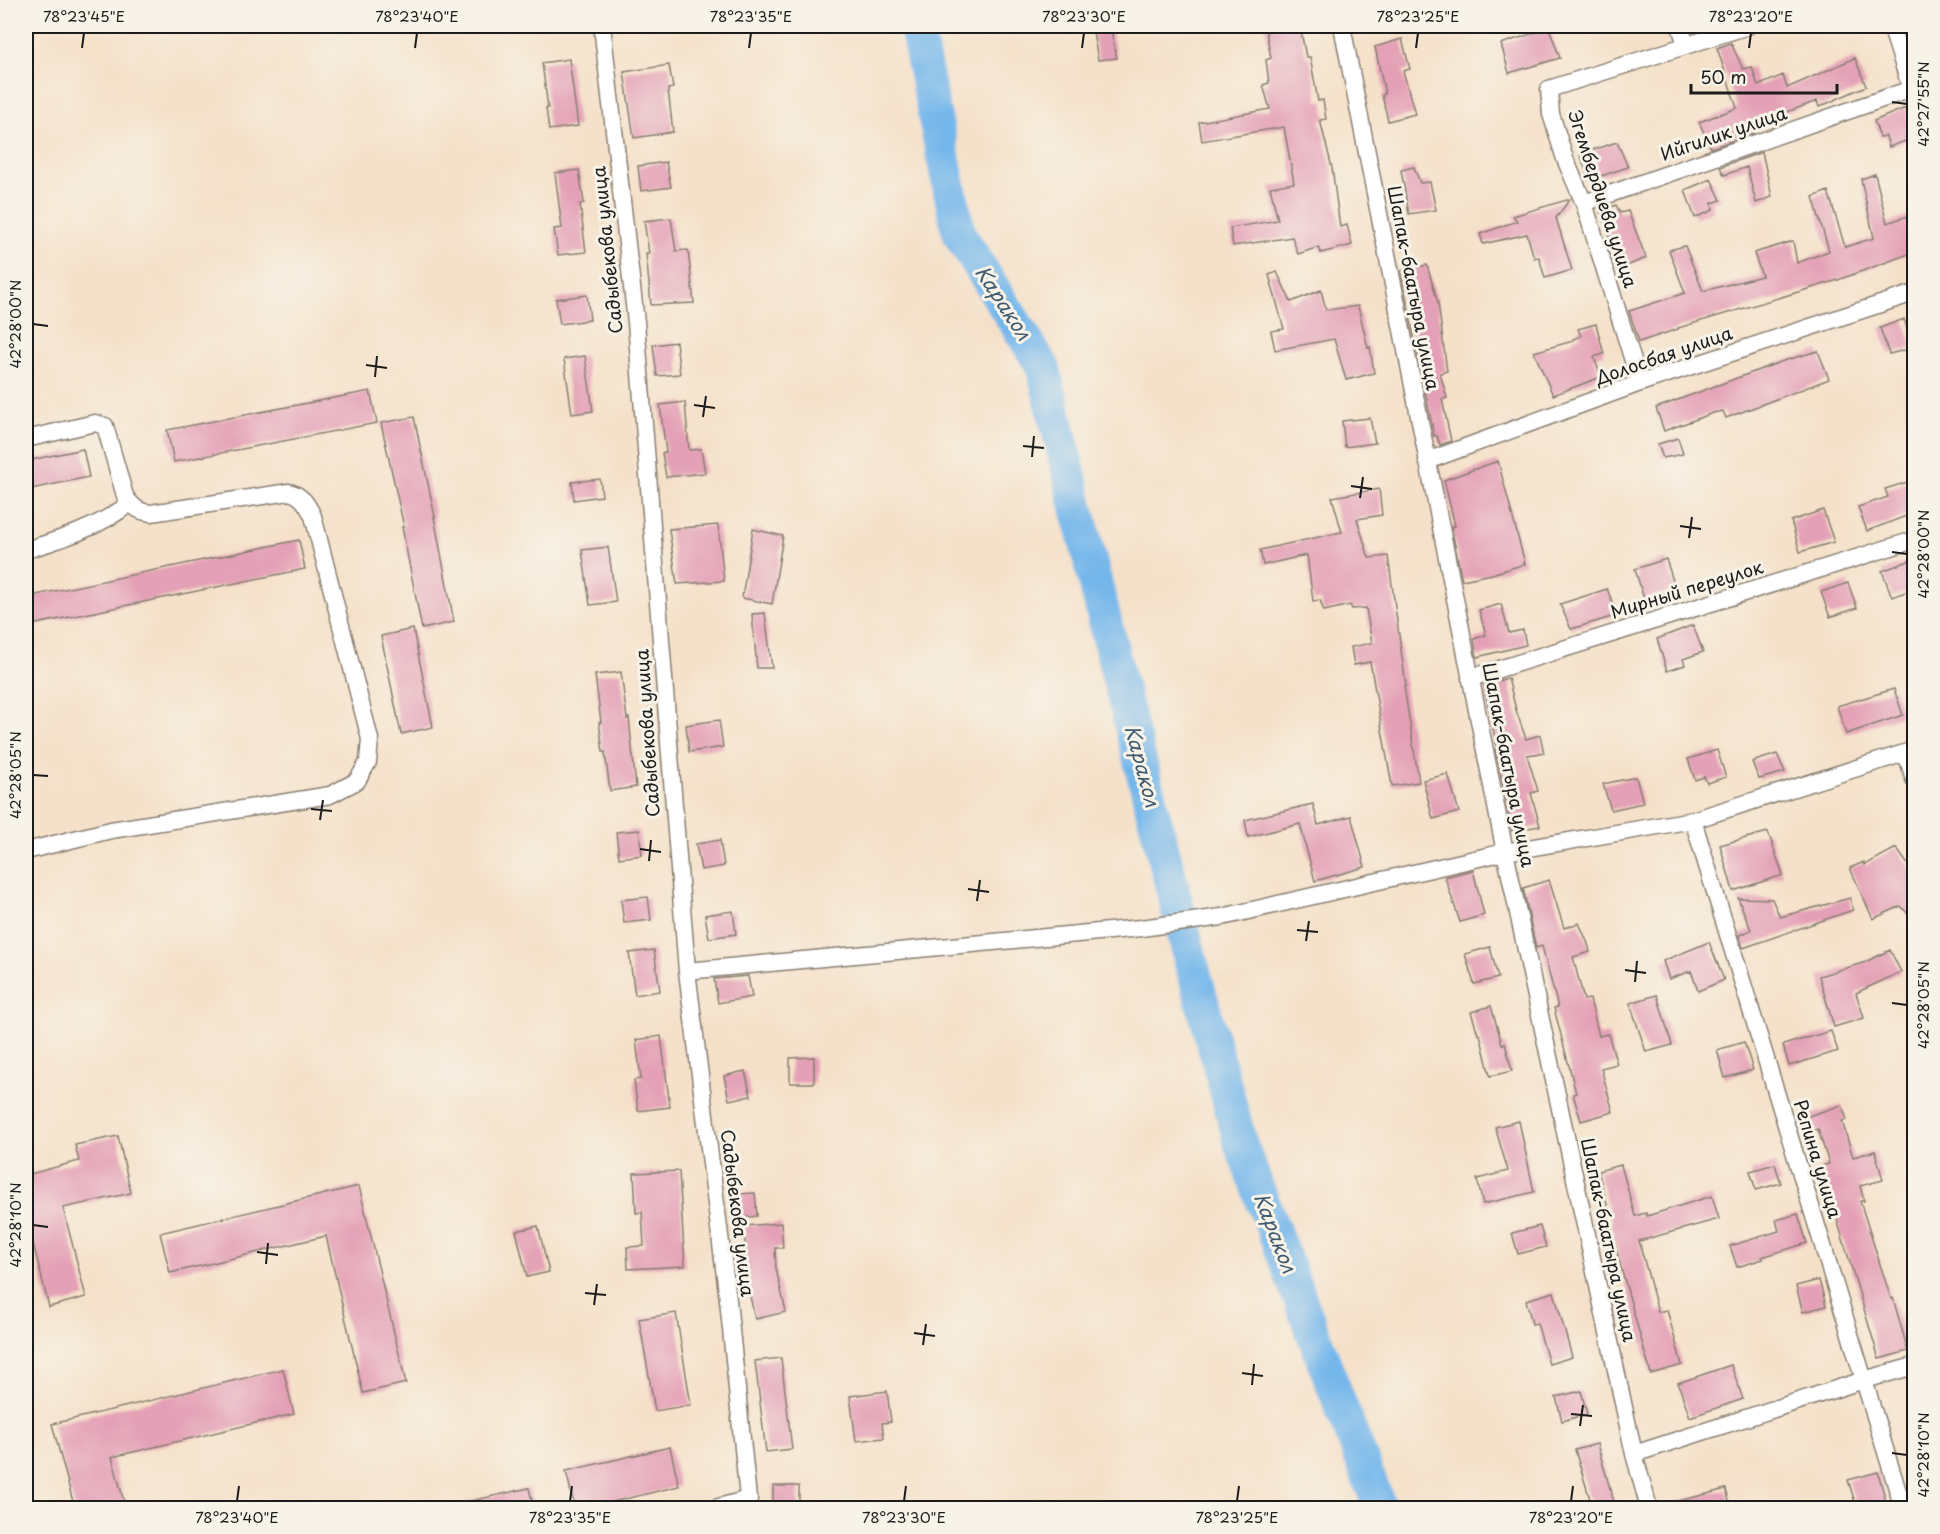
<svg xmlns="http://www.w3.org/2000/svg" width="1940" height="1534" font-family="'Playpen Sans',sans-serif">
  <rect width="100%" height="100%" fill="#f7f3e8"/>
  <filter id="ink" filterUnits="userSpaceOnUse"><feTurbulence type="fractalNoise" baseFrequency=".0167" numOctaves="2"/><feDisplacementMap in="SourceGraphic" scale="12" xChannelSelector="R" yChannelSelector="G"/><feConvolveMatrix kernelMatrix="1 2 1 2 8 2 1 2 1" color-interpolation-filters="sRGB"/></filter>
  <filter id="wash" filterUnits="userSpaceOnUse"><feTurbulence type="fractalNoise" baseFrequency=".008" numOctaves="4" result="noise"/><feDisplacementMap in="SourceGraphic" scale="24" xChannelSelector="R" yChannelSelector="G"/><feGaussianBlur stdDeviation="1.35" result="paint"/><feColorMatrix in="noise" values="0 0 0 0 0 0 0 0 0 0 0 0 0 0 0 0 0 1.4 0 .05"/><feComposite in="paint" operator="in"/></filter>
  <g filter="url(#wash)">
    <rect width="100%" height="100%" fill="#f5e1c9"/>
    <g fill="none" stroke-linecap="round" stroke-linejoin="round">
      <path stroke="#76b7eb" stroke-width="34" d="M916 26 959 234 1043 367 1119 679 1191 961 1241 1145 1380 1508"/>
    </g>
    <g id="blocks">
      <path fill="#e4a0b6" d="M1092 26H1110L1117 58 1098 60Z
        M1265 26H1300L1306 57H1310L1318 101 1323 100 1326 119 1320 120 1332 168 1340 227 1347 225 1352 245 1321 253 1319 247 1298 254 1292 237 1233 246 1230 228 1278 220 1270 187 1294 183 1284 127 1202 141 1199 122 1270 109 1263 85 1269 83 1266 60 1271 58Z
        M1549 28 1560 58 1509 73 1501 44Z
        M1402 39 1410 69 1403 71 1415 114 1388 121 1382 95 1385 94 1375 47Z
        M1731 43 1743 69 1752 67 1758 86 1783 75 1787 88 1855 58 1866 86 1819 107 1817 101 1751 125 1754 133 1711 148 1699 122 1737 108 1717 48Z
        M569 59 578 126 549 130 546 108H548L542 63Z
        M669 65 673 88 668 89 673 132 634 138 624 72Z
        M1905 108 1914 138 1889 147 1886 136 1880 137 1874 121Z
        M1617 142 1628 167 1589 180 1580 154Z
        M1762 152 1772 197 1756 203 1747 167 1724 175 1720 167Z
        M666 162 671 187 641 191 638 166Z
        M1414 167 1420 183 1430 182 1436 210 1409 214 1401 170Z
        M579 170 584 203 580 204 586 252 558 255 554 229 562 228 555 173Z
        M1875 174 1887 223 1914 214V252L1838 280 1678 328V329L1639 342 1629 311 1685 293 1669 250 1685 246 1703 291 1762 276 1754 253 1793 241 1797 263 1829 251 1813 197 1828 191 1845 247 1874 238 1861 179Z
        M1711 179 1721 200 1712 203 1713 210 1695 218 1685 190Z
        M1570 199 1556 218 1572 270 1545 278 1539 257 1534 258 1527 234 1483 244 1480 234 1517 221 1513 216Z
        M1616 205 1620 213 1628 211 1646 258 1619 269 1608 237 1610 236 1600 211Z
        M671 218 676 251 688 250 694 303 651 305 646 253H649L644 221Z
        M1427 265 1438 303 1447 371 1440 373 1447 398 1442 399 1451 441 1440 445 1437 436H1434L1401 271Z
        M1277 272 1291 302 1321 290 1326 310 1358 306 1368 348 1370 347 1374 373 1346 380 1334 339 1275 350 1271 331 1284 329 1269 275Z
        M587 295 590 320 560 324 556 299Z
        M1904 319 1913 348 1889 354 1880 328Z
        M1596 324 1604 354 1594 357 1601 377 1553 395 1534 352 1573 341V339L1581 336 1578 329Z
        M676 342 680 374 657 376 653 345Z
        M1818 351 1829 379 1726 418 1723 411 1713 413 1664 431 1656 408 1783 361Z
        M585 356 593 411 572 414 564 359Z
        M370 391 377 423 174 462 167 430Z
        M685 402 689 450 701 449 705 473 666 477 662 453 666 452 660 405Z
        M414 417 435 517H434L454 622 422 629 402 527H404L381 423Z
        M1370 418 1375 443 1345 447 1342 421Z
        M1678 438 1683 454 1663 458 1658 444Z
        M83 449 89 477 26 490V461Z
        M1498 461 1525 564 1492 574 1462 580 1451 526H1455L1444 480Z
        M600 479 602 496 574 500 572 482Z
        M1914 480V513L1867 531 1858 507 1888 497 1885 489Z
        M1379 489 1382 515 1357 519 1369 558 1388 556 1406 686H1404L1419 782 1392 786 1370 662 1354 665 1351 647 1372 643 1366 608 1352 609 1350 605 1324 611 1320 600 1313 601 1307 555 1263 565 1260 550 1342 532 1332 497Z
        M1823 510 1834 542 1800 552 1791 521Z
        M718 525 724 581 677 584 669 529Z
        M753 529 783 536 772 604 742 598Z
        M299 540 305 569 26 626V597Z
        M608 547 616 602 590 605 582 550Z
        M1666 559 1676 590 1644 599 1635 569Z
        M1914 559V589L1892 597 1882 571Z
        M1848 583 1857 608 1830 617 1821 592Z
        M1607 589 1618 615 1571 629 1560 604Z
        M1501 604 1509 633 1523 630 1526 645 1477 657 1474 639 1486 635 1479 610Z
        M765 613 772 668H757L752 614Z
        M1693 625 1703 652 1683 659 1685 665 1667 671 1657 639Z
        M413 629 433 727 401 734 381 636Z
        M621 672 627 719 629 718 636 787 610 791 605 752H603L599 722H601L595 675Z
        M1508 678 1516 710 1526 739 1540 735 1544 753 1527 755 1538 791 1531 793 1540 826 1512 831 1498 761 1500 760 1499 758 1497 759 1495 749 1497 748 1484 685Z
        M1894 689 1903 715 1846 734 1837 706Z
        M719 720 723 747 689 752 686 725Z
        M1717 750 1726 777 1707 783 1704 777 1695 780 1688 759Z
        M1777 754 1785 772 1759 779 1752 762Z
        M1448 774 1459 812 1433 819 1423 780Z
        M1636 777 1643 803 1611 810 1603 784Z
        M1313 804 1318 825 1351 816 1365 867 1315 881 1300 824 1248 837 1245 820Z
        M639 830 642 855 619 858 616 832Z
        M1768 832 1783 875 1733 891 1720 845Z
        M720 840 724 866 701 870 696 844Z
        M1896 848 1914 873V921L1901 906 1873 919 1850 868 1864 862 1865 865Z
        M1473 870 1484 915 1460 922 1445 877Z
        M1549 880 1564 928 1579 923 1588 944 1590 952 1573 957 1584 1000 1590 999 1599 1036 1608 1034 1617 1064 1601 1068 1613 1112 1581 1121 1573 1094 1576 1093 1554 1008 1558 1007 1542 946 1536 948 1523 888Z
        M648 897 651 920 624 923 621 900Z
        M1738 898 1772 899 1780 917 1850 898 1853 910 1743 948 1739 935 1751 930Z
        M733 911 736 934 709 938 705 915Z
        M1709 942 1724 980 1698 991 1691 971 1669 979 1663 961Z
        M1490 947 1498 978 1474 984 1465 954Z
        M654 950 660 991 635 995 629 953Z
        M1890 950 1901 972 1856 993 1864 1018 1834 1027 1819 976 1863 963Z
        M748 976 752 997 718 1003 714 979Z
        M1657 995 1672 1045 1646 1052 1630 1003Z
        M1491 1006 1502 1044 1505 1043 1512 1071 1490 1076 1480 1034H1478L1471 1012Z
        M1831 1031 1838 1051 1789 1066 1783 1045Z
        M661 1036 670 1107 638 1111 634 1080 641 1079 636 1040Z
        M1744 1042 1753 1070 1725 1078 1717 1050Z
        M814 1057V1083H790V1058Z
        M745 1071 751 1096 729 1100 724 1076Z
        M1842 1105 1847 1120 1842 1121 1853 1157 1875 1151 1883 1180 1860 1186 1864 1201H1860L1891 1299 1893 1298 1908 1351 1879 1359 1821 1166 1829 1164 1818 1129 1809 1132 1805 1117Z
        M1519 1121 1534 1192 1483 1204 1477 1179 1508 1171 1495 1127Z
        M118 1136 131 1193 63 1208 86 1297 49 1307 26 1215V1175L79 1161 75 1145Z
        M1775 1164 1781 1183 1756 1190 1750 1171Z
        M1621 1165 1635 1216 1646 1213 1647 1216 1712 1196 1719 1219 1639 1241 1658 1312 1667 1310 1682 1365 1651 1374 1620 1264 1610 1223H1612L1598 1171Z
        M679 1171 685 1266 628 1269 627 1247 644 1246 642 1212 636 1213 634 1173Z
        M359 1186 406 1383 363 1393 326 1236 170 1273 160 1233Z
        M755 1193 757 1216 740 1218 739 1194Z
        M1798 1214 1807 1243 1762 1257 1763 1259 1737 1267 1730 1246 1779 1231 1776 1220Z
        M781 1223 783 1248H775L776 1269 786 1312 755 1319 748 1287 744 1226Z
        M538 1226 549 1272 527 1277 516 1231Z
        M1540 1226 1546 1247 1518 1254 1512 1233Z
        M1819 1280 1826 1306 1803 1312 1796 1286Z
        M1554 1292 1572 1357 1549 1364 1537 1323 1532 1324 1526 1300Z
        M676 1313 691 1405 655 1411 639 1319Z
        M781 1358 792 1449 766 1452 755 1361Z
        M1731 1365 1743 1399 1690 1417 1678 1383Z
        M283 1369 294 1414 112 1457 126 1509H75L52 1424Z
        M887 1391 891 1422 882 1423 884 1438 856 1441 850 1396Z
        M1581 1391 1587 1414 1562 1421 1556 1397Z
        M1597 1444 1614 1502 1593 1509 1575 1450Z
        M670 1447 679 1486 584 1509H575L566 1471Z
        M1878 1472 1888 1509H1857L1848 1480Z
        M773 1486H799V1509H773Z
        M529 1488 534 1509H467L466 1502Z
        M1726 1489 1731 1509H1672L1671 1503Z"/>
    </g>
  </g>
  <g filter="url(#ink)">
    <use href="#blocks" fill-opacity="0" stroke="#887e72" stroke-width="1.5"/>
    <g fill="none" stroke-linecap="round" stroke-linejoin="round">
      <g stroke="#887e72" stroke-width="19">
        <path id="minor" d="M602 26 636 322 687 971 728 1300 749 1508
          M1342 26 1505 852 1634 1454 1649 1508
          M1680 26 1686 45
          M1891 26 1911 89 1914 95
          M1584 203 1911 89
          M1640 383 1584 203 1565 159 1551 114 1549 89 1748 26
          M26 439 95 423 105 426 125 496C132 506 138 512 151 513L289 492C302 495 307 504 313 516L370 739 368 762 357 781 330 795 111 830 26 851
          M1427 461 1640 383 1914 293
          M26 550C62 539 100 527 130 503
          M1470 678 1914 540
          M1906 753 1914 779
          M1693 820 1903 1508
          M687 971 1141 928 1222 917 1505 852 1693 820 1914 750
          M1634 1454 1864 1380 1914 1366
          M715 1508 749 1499"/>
      </g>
      <use href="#minor" stroke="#fff" stroke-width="16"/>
    </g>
  </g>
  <path fill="none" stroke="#1c1c1c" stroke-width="2" d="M82 48 84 33M415 48 417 33M749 48 751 33M1082 48 1084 33M1416 48 1418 33M1749 48 1751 33M1892 102 1907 104M33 324 48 326M366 365 387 368M375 377 377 356M694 405 715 408M703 417 706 396M1023 446 1044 448M1032 457 1034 436M1351 486 1372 489M1360 498 1363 477M1680 526 1701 529M1689 538 1692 517M1892 552 1907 554M33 775 48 776M311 809 332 811M320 820 323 800M640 849 661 852M649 861 651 840M968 889 989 892M977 901 980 880M1297 930 1318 932M1306 941 1309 921M1625 970 1646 973M1635 982 1637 961M1892 1003 1907 1005M33 1225 48 1227M257 1252 278 1255M266 1264 268 1243M585 1293 606 1295M594 1305 597 1284M914 1333 935 1336M923 1345 926 1324M1242 1373 1263 1376M1252 1385 1254 1364M1571 1414 1592 1416M1580 1426 1583 1405M1892 1453 1907 1455M237 1501 239 1486M570 1501 572 1486M904 1501 906 1486M1237 1501 1239 1486M1571 1501 1573 1486"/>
  <g text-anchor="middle" stroke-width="6" stroke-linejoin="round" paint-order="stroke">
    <g font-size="18" fill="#1c1c1c" stroke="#f7f3e8">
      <text transform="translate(1724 134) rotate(-19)" y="6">Ийгилик улица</text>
      <text transform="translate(1602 199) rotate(72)" y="6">Эгембердиева улица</text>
      <text transform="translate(608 250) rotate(-96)" y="6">Садыбекова улица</text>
      <text transform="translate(1413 288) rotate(79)" y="6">Шапак-баатыра улица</text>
      <text transform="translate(1664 356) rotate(-19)" y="6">Долосбая улица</text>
      <text transform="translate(1687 590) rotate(-17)" y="6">Мирный переулок</text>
      <text transform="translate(648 733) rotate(-94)" y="6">Садыбекова улица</text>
      <text transform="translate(1508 765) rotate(79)" y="6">Шапак-баатыра улица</text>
      <text transform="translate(1817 1159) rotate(73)" y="6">Репина улица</text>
      <text transform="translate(737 1213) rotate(83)" y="6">Садыбекова улица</text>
      <text transform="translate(1608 1240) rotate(78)" y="6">Шапак-баатыра улица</text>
    </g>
    <g font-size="20" font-style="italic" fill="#405a6f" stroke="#f7f3e8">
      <text transform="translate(1003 303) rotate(57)" y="7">Каракол</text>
      <text transform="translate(1142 766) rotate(75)" y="7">Каракол</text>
      <text transform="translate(1275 1233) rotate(69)" y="7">Каракол</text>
    </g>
  </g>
  <rect width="1940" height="1534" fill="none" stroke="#f7f3e8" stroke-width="66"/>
  <path d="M1691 84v9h146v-9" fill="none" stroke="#1c1c1c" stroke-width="3"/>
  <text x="1700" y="84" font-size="18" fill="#1c1c1c" stroke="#f7f3e8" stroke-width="4.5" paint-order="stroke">50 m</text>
  <rect x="33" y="33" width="1874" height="1468" fill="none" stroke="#1c1c1c" stroke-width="2"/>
  <g font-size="15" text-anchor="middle" fill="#1c1c1c">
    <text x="84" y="22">78°23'45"E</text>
    <text x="417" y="22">78°23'40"E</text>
    <text x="751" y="22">78°23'35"E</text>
    <text x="1084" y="22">78°23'30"E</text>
    <text x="1418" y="22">78°23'25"E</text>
    <text x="1751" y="22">78°23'20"E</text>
    <text transform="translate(1924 104) rotate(-90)" y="5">42°27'55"N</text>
    <text transform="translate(16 324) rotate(-90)" y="5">42°28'00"N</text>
    <text transform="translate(1924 554) rotate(-90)" y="5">42°28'00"N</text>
    <text transform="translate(16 775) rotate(-90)" y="5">42°28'05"N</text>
    <text transform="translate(1924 1005) rotate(-90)" y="5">42°28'05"N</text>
    <text transform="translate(16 1225) rotate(-90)" y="5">42°28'10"N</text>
    <text transform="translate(1924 1455) rotate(-90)" y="5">42°28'10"N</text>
    <text x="237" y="1523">78°23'40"E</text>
    <text x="570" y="1523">78°23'35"E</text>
    <text x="904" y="1523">78°23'30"E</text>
    <text x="1237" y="1523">78°23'25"E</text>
    <text x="1571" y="1523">78°23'20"E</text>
  </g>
</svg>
